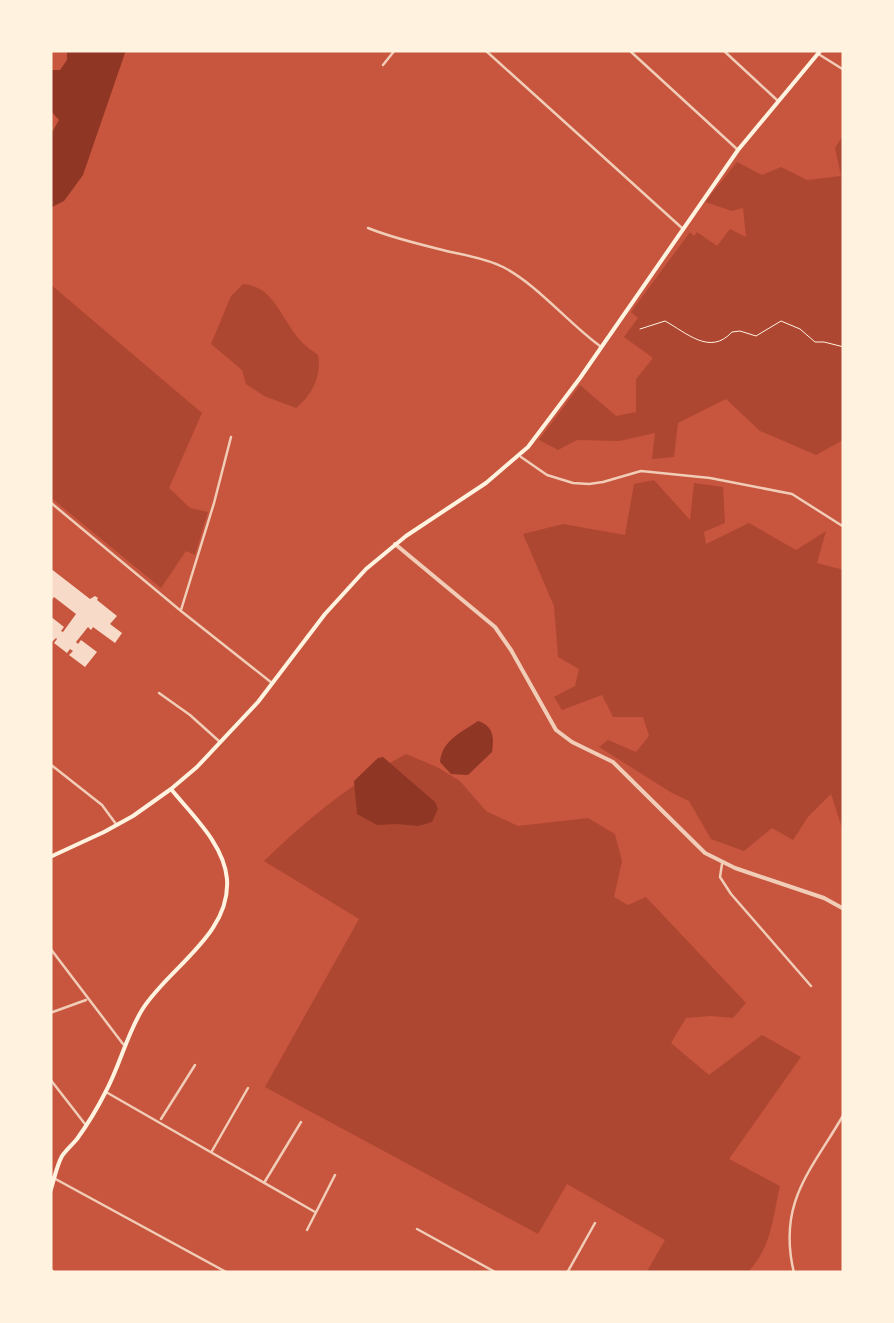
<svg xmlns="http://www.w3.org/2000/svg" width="894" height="1323" font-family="'Playfair Display',serif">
  <rect width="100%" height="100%" fill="#c8553d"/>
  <path fill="#ae4732" d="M844 134 843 440 816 455 760 431 726 399 678 423 674 457 652 459 655 433 619 441 577 440 558 450 539 440 580 385 616 416 636 412V379L653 358 624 337 638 318 631 312 690 232 694 236 697 232 717 246 730 229 746 237 743 208 732 211 705 202 737 162 762 175 781 167 807 180 841 176 835 148Z
    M50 284 202 413 169 488 190 508 208 512 195 555 186 551 161 588 50 497Z
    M243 284C273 286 281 318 299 339 304 345 311 350 318 355 322 376 312 395 296 408L264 396 246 384 242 370 211 344 231 296Z
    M654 480 690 520 694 483 723 487 725 523 704 532 706 544 749 523 796 550 826 531 817 563 844 570V834L831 794 808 817 793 840 772 828 744 851 711 839 689 801 672 793 599 747 608 740 636 752 649 736 643 717H613L602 695 562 710 554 697 575 686 579 669 558 657 554 606 523 534 563 524 625 535 634 484Z
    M406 754 437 767 460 781 486 811 518 826 588 818 615 834 622 861 614 897 628 905 646 897 746 1003 733 1018 710 1016 686 1018 671 1043 709 1075 762 1035 801 1057 729 1159 780 1186C772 1220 772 1247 747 1273H646L665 1240 567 1184 538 1234 265 1087 359 919 264 861C307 819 353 782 406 754Z"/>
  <path fill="#8f3625" d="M67 50H126L83 175 64 201 50 208V136L59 120 50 110V70H60L67 60Z
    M478 721C494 726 494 738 492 752L468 775 451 774 440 762C442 740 462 732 478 721Z
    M383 757 435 802 438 809 432 822 418 826 397 824 377 825 357 814 354 781 378 758Z"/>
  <path fill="#f7dbc8" d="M50 568 90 599 95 596 98 598 97 600 117 616 110 624 122 633 115 643 93 627 91 630 88 627 76 642 78 644 81 640 97 652 85 667 69 655 73 651 70 649 67 653 54 643 57 639 56 638 52 642 50 641V616L64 627 61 631 63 632 76 614 54 597 50 602Z"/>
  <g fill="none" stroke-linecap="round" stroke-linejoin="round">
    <path stroke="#fff3e0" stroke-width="1" d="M640 329 665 321C687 333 710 356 732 332L740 331 756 336 781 321 800 329 815 342H824L844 347"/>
    <path stroke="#f1ccb7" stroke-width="2.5" d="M485 50 682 228
      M629 50 738 150
      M723 50 777 100
      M820 55 844 70
      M383 65 395 50
      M368 228C395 239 423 245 451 252 469 256 487 259 503 267 538 285 568 323 600 346
      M521 457 547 475 573 483 589 484 603 482 641 471 710 478 792 494 844 527
      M50 502 181 611 272 683
      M181 610 214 503 231 437
      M159 693 190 715 220 742
      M50 764 102 805 116 824
      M722 864 720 877 731 894 811 986
      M50 948 123 1044
      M50 1013 86 1000
      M50 1079 85 1124
      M106 1092 315 1212
      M161 1119 195 1065
      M212 1151 248 1088
      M50 1176 228 1273
      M264 1183 301 1122
      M417 1229 497 1273
      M307 1230 335 1175
      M50 1269 55 1273
      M567 1273 595 1223
      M794 1273C777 1202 811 1171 844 1114"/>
    <path stroke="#f1ccb7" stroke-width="4" d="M395 544 495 627 511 650 556 730 572 742 613 762 705 853 735 868 824 898 844 909"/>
    <path stroke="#fff3e0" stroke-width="4" d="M50 857 104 832 133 816 171 789 197 767 258 702 325 614 366 569 406 536 486 483 528 447 580 378 738 150 821 50
      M50 1192C54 1181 56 1167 62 1156 66 1150 72 1145 77 1139 87 1125 97 1109 105 1093 120 1066 126 1036 142 1010 168 968 231 935 227 879 224 844 192 815 171 789"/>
  </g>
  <rect width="894" height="1323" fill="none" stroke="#fff3e0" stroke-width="105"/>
</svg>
